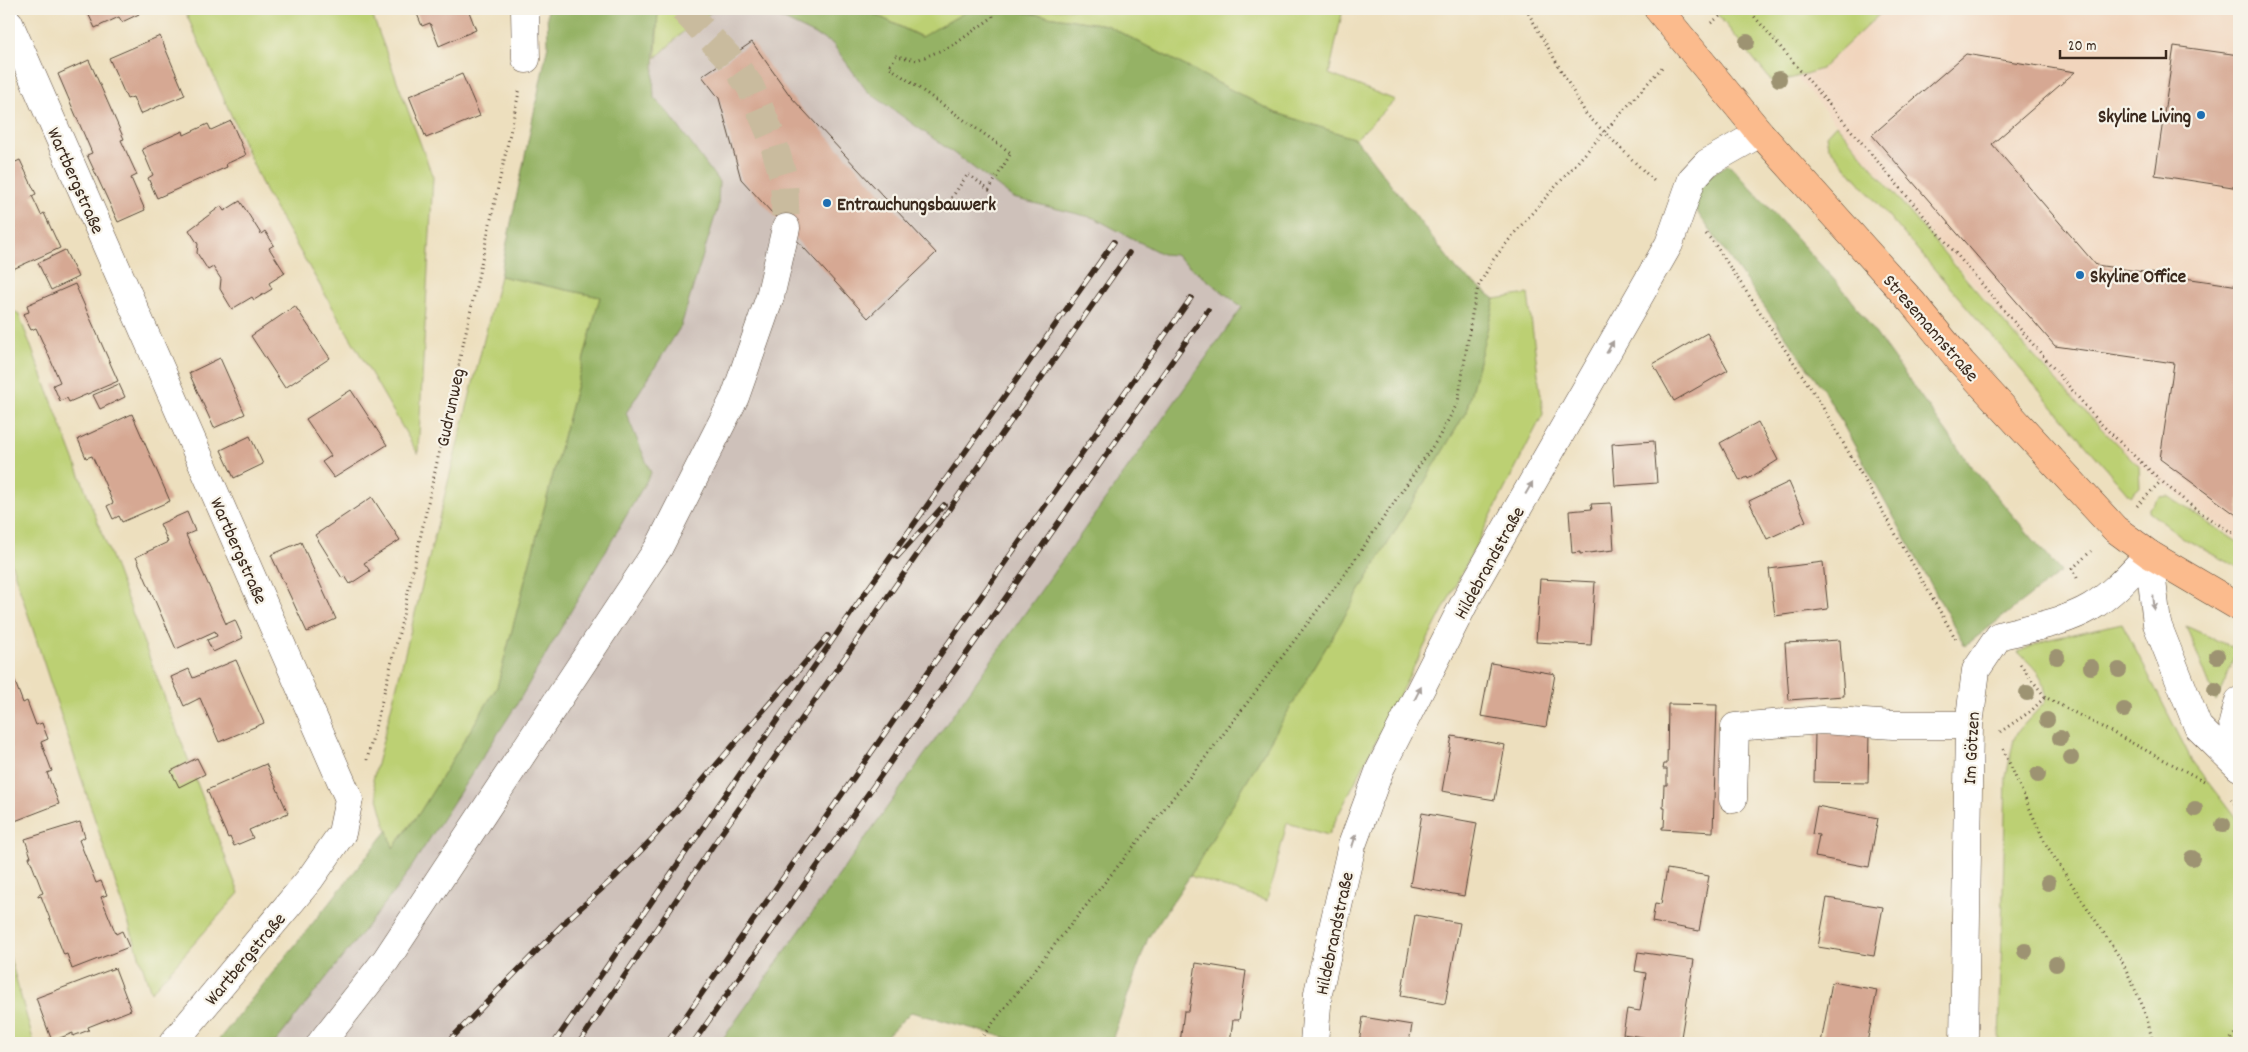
<svg xmlns="http://www.w3.org/2000/svg" width="2248" height="1052" font-family="Dekko,sans-serif">
  <rect width="100%" height="100%" fill="#f7f3e8"/>
  <filter id="ink" filterUnits="userSpaceOnUse"><feTurbulence type="fractalNoise" baseFrequency=".02" numOctaves="2"/><feDisplacementMap in="SourceGraphic" scale="10" xChannelSelector="R" yChannelSelector="G"/><feConvolveMatrix kernelMatrix="1 2 1 2 8 2 1 2 1" color-interpolation-filters="sRGB"/></filter>
  <filter id="wash" filterUnits="userSpaceOnUse"><feTurbulence type="fractalNoise" baseFrequency=".0096" numOctaves="4" result="noise"/><feDisplacementMap in="SourceGraphic" scale="20" xChannelSelector="R" yChannelSelector="G"/><feGaussianBlur stdDeviation="1.12" result="paint"/><feColorMatrix in="noise" values="0 0 0 0 0 0 0 0 0 0 0 0 0 0 0 0 0 1.4 0 .05"/><feComposite in="paint" operator="in"/></filter>
  <g filter="url(#wash)">
    <rect width="100%" height="100%" fill="#eddfbe"/>
    <path fill="#f1d5bd" d="M1885 9H2239V541L2111 444 1797 78 1821 69Z"/>
    <path fill="#cec1ba" d="M715 9H761L832 43 867 91 966 162 1013 198 1094 218 1162 254 1175 255 1242 307 720 1043H275L401 883 517 704 651 473 626 413 681 326 718 207 719 182 670 115 654 98 652 79 656 58 683 32Z"/>
    <path fill="#bcd073" stroke="#7c7d48" d="M184 9H370L433 177 418 454 265 191Z
      M658 9H715L683 32 656 58Z
      M864 9H971L922 37Z
      M1002 9H1343L1329 74 1395 100 1356 139 1274 112 1106 25Z
      M1713 9H1885L1821 69 1774 84Z
      M1836 124C1934 241 2030 360 2139 466L2140 487 2130 496 1828 146 1826 135Z
      M500 276 600 297 497 687 420 812 392 849 373 780Z
      M1528 294 1543 414 1328 835 1287 823 1267 901 1190 876 1466 412 1495 299Z
      M9 307 19 315 239 893 151 992 9 556Z
      M2168 496 2239 543V568L2185 539 2149 512V508L2160 497Z
      M2122 623 2192 761 2239 823V1043H1999L2006 777 2014 739 2019 730 2045 702C2048 678 2034 668 2018 652L2046 640Z
      M2186 626 2238 650 2216 701Z
      M9 954 34 1043H9Z"/>
    <path fill="#95b265" stroke="#686e42" d="M547 9H658C657 38 652 69 654 98L670 115 719 182 718 207 681 326 626 413 651 473 517 704 401 883 275 1043H216L388 830 393 848 420 812 497 687 600 297 500 276 548 45Z
      M778 9H864L921 37 971 9H1002L1106 25 1274 112 1356 139 1458 271 1495 299 1466 412 1190 876 1148 938 1111 1043H1026L911 1012 879 1043H720L1242 307 1175 255 1162 254 1094 218 1013 198 966 162 867 91 832 43 768 12Z
      M1729 164 1848 295 1970 465 2061 572 1965 646 1825 392 1692 205 1698 182Z"/>
    <g id="blocks">
      <path fill="#d6a893" d="M86 9H136L139 14 122 22 119 17 95 28Z
        M415 9H468L476 30 439 46 430 23 422 26Z
        M160 36 185 95 140 114 133 97 127 99 109 58Z
        M752 42 791 97 936 253 868 318 741 179 719 98 702 76Z
        M2174 46 2239 55V188L2155 175Z
        M1966 54 2075 72 1992 144 2096 265 2239 286V517L2160 459 2174 363 2055 346 1872 135Z
        M89 60 124 139 121 140 137 175 131 178 145 210 118 222 87 155 92 153 58 74Z
        M462 74 480 116 426 138 409 96Z
        M231 121 246 155 226 164 227 167 157 198 148 178 153 175 142 149 183 131 184 135 208 124 211 130Z
        M20 160 36 194 32 196 36 204 41 215 44 213 60 248 13 269 9 259V165Z
        M240 201 261 234 265 231 274 245 269 248 285 273 269 283 272 289 254 300 252 297 232 309 220 289 221 279 213 267 208 270 197 253 198 244 189 230 221 206 224 211Z
        M65 250 78 277 51 290 38 263Z
        M75 284 118 381 69 402 67 398 60 401 53 385 60 382 48 354 36 328 31 330 23 314 29 312 27 305Z
        M295 306 330 358 285 388 251 336Z
        M1707 333 1728 370 1674 401 1653 364Z
        M220 358 245 414 214 428 189 373Z
        M119 384 125 397 100 409 93 395Z
        M351 390 387 445 334 478 322 462 331 456 306 419Z
        M132 414 170 501 122 522 119 516 113 519 107 506 113 503 101 475 92 456 86 458 78 439Z
        M1758 422 1778 460 1748 479 1747 477 1740 481 1720 443Z
        M250 436 263 464 234 478 221 450Z
        M1654 441 1657 483 1615 486 1612 444Z
        M1789 482 1806 521 1767 539 1749 501Z
        M372 497 400 540 364 563 370 571 350 584 345 576 342 578 315 535Z
        M1611 503 1614 550 1580 554V552L1572 553 1569 511 1592 509 1591 504Z
        M187 512 195 531 186 535 226 624 235 620 243 638 213 652 207 640 217 636 215 631 176 649 136 557 168 542 160 524Z
        M301 542 336 619 307 632 271 555Z
        M1823 562 1828 609 1775 616 1769 569Z
        M1540 579 1595 582 1591 645 1536 642Z
        M1840 640 1844 696 1789 700 1785 643Z
        M236 660 264 723 219 742 200 698 184 706 171 677 189 669 193 678Z
        M1491 663 1555 674 1546 727 1481 716Z
        M9 666 23 703 27 701 36 725 42 723 48 739 41 742 52 771 47 773 59 804 15 821 9 806V752L12 750 9 741Z
        M1668 704 1717 705 1713 832 1662 829V827H1664L1665 808H1663L1664 785H1667V769H1663L1664 764H1667Z
        M1815 733 1869 734 1868 783 1814 782Z
        M1452 736 1505 745 1495 800 1442 791Z
        M197 758 205 774 179 787 171 771Z
        M266 764 288 813 249 830 253 838 234 846 230 837 228 838 207 790Z
        M1817 806 1878 818 1869 867 1815 857 1819 835 1812 834Z
        M1422 813 1477 823 1464 896 1410 886Z
        M80 822 85 837 79 840 96 883 101 881 107 895 101 897 116 934 122 931 129 947 72 969 67 954 64 955 41 896 38 897V895L43 893 29 857H31L25 839Z
        M1667 869 1709 876 1699 931 1652 922 1655 903 1661 904Z
        M1827 898 1883 907 1874 956 1818 947Z
        M1415 915 1460 923 1445 1004 1401 996Z
        M1638 952 1694 960 1680 1043 1623 1034 1627 1009 1640 1011 1643 994 1646 973 1635 971Z
        M1196 963 1246 971 1239 1020H1233L1230 1043H1180L1184 1011H1189Z
        M115 968 131 1010 88 1027 89 1030 73 1036V1033L52 1041 36 998Z
        M1832 982 1877 990 1867 1043H1821Z
        M1363 1017 1412 1025 1409 1043H1359Z"/>
    </g>
  </g>
  <g filter="url(#ink)">
    <use href="#blocks" fill-opacity="0" stroke="#564536" stroke-width="1"/>
    <g fill="none" stroke-linecap="round" stroke-linejoin="round">
      <path stroke="#c9bb9e" stroke-width="28" stroke-dasharray="28 14" stroke-linecap="butt" d="M683 9 729 58 750 86 771 135 784 179 786 228"/>
      <g stroke="#564536" stroke-width="29">
        <path id="minor" d="M525 9 526 59
          M9 23 349 799 342 833 310 879 173 1043
          M2149 554 2157 624 2198 727 2239 767
          M2238 766 2233 723 2239 701
          M1733 799 1735 727 1822 720 1893 725H1969
          M321 1043 386 960 659 547 735 397 770 297 786 228
          M1314 1043 1318 993 1352 845 1380 769 1471 590 1669 244 1692 179 1707 163 1760 133
          M1964 1043 1969 725 1976 670 1999 636C2029 628 2064 623 2091 607 2114 593 2131 573 2149 554"/>
      </g>
      <g stroke="#564536" stroke-width="29">
        <path id="major" d="M1658 9 1760 133 1912 302 1962 363 2115 529 2149 554 2239 607"/>
      </g>
      <path stroke="#564536" stroke-width="3" stroke-dasharray="1 4" stroke-linecap="butt" d="M1526 9 1586 114 1656 183
        M1748 9 2100 423C2143 464 2186 509 2239 536
        M1711 23 1729 9
        M943 210 968 174 989 190 1011 153 889 67 896 56 917 60 952 46 993 17 991 9
        M1706 234 1714 243 1818 399 1957 641
        M2137 506 2161 481
        M2077 578 2073 568 2091 551
        M2020 664 2045 697 2206 782
        M2000 732 2031 711 2045 697
        M2003 749 2045 843 2122 961 2145 1011 2153 1043
        M367 760 400 629 520 88
        M2231 799 2239 808
        M977 1043 1056 943 1209 753 1345 574 1439 437 1458 402 1472 314 1478 287 1493 260 1517 230 1664 65
        M2228 1043 2239 1028"/>
      <use href="#minor" stroke="#fff" stroke-width="28"/>
      <use href="#major" stroke="#fbbb8d" stroke-width="28"/>
      <g stroke="#3b2a1e" stroke-width="5.5">
        <path id="rail" d="M897 557 944 505
          M447 1043 568 919 614 878 652 839 828 636
          M554 1043 863 596 1114 242
          M579 1043 714 844 1129 253
          M667 1043 1191 298
          M693 1043 1208 310"/>
      </g>
      <use href="#rail" stroke="#f7f3e8" stroke-width="4" stroke-dasharray="11" stroke-linecap="butt"/>
    </g>
    <g fill="#9d9372">
      <circle cx="1747" cy="42" r="8"/>
      <circle cx="1779" cy="79" r="8"/>
      <circle cx="2217" cy="656" r="8"/>
      <circle cx="2057" cy="657" r="8"/>
      <circle cx="2091" cy="667" r="8"/>
      <circle cx="2119" cy="670" r="8"/>
      <circle cx="2215" cy="690" r="8"/>
      <circle cx="2027" cy="693" r="8"/>
      <circle cx="2124" cy="710" r="8"/>
      <circle cx="2047" cy="720" r="8"/>
      <circle cx="2060" cy="738" r="8"/>
      <circle cx="2071" cy="758" r="8"/>
      <circle cx="2038" cy="775" r="8"/>
      <circle cx="2195" cy="809" r="8"/>
      <circle cx="2223" cy="825" r="8"/>
      <circle cx="2192" cy="858" r="8"/>
      <circle cx="2048" cy="883" r="8"/>
      <circle cx="2025" cy="951" r="8"/>
      <circle cx="2056" cy="964" r="8"/>
    </g>
    <defs><path id="oneway-solid" d="M-6-.8H1V-3.2L6.5 0L1 3.2V.8H-6Z" transform="scale(1.25)"/></defs>
    <g fill="#a79f9a">
      <use href="#oneway-solid" transform="translate(1610 347) rotate(-60)"/>
      <use href="#oneway-solid" transform="translate(1529 488) rotate(-60)"/>
      <use href="#oneway-solid" transform="translate(2154 603) rotate(84)"/>
      <use href="#oneway-solid" transform="translate(1418 693) rotate(-63)"/>
      <use href="#oneway-solid" transform="translate(1354 841) rotate(-72)"/>
    </g>
  </g>
  <g fill="#1f6fb2" stroke="#f7f3e8" stroke-width="2">
    <circle cx="2201" cy="115" r="5"/>
    <circle cx="827" cy="203" r="5"/>
    <circle cx="2080" cy="275" r="5"/>
  </g>
  <g text-anchor="middle" stroke-width="4.5" stroke-linejoin="round" paint-order="stroke">
    <g font-size="19" font-weight="bold" fill="#3b2a1e" stroke="#f7f3e8" text-anchor="start">
      <text x="2191" y="122" text-anchor="end">Skyline Living</text>
      <text x="837" y="210">Entrauchungsbauwerk</text>
      <text x="2090" y="282">Skyline Office</text>
    </g>
    <g font-size="19" fill="#3b2a1e" stroke="#f7f3e8">
      <text transform="translate(77 180) rotate(66)" y="7">Wartbergstraße</text>
      <text transform="translate(1932 327) rotate(49)" y="7">Stresemannstraße</text>
      <text transform="translate(449 407) rotate(-78)" y="7">Gudrunweg</text>
      <text transform="translate(240 550) rotate(66)" y="7">Wartbergstraße</text>
      <text transform="translate(1488 562) rotate(-61)" y="7">Hildebrandstraße</text>
      <text transform="translate(1970 748) rotate(-87)" y="7">Im Götzen</text>
      <text transform="translate(1333 933) rotate(-78)" y="7">Hildebrandstraße</text>
      <text transform="translate(244 958) rotate(-50)" y="7">Wartbergstraße</text>
    </g>
  </g>
  <rect width="2248" height="1052" fill="none" stroke="#f7f3e8" stroke-width="30"/>
  <path d="M2060 50v8h106v-8" fill="none" stroke="#3b2a1e" stroke-width="2.5"/>
  <text x="2068" y="50" font-size="15" fill="#3b2a1e" stroke="#f7f3e8" stroke-width="4" paint-order="stroke">20 m</text>
</svg>
